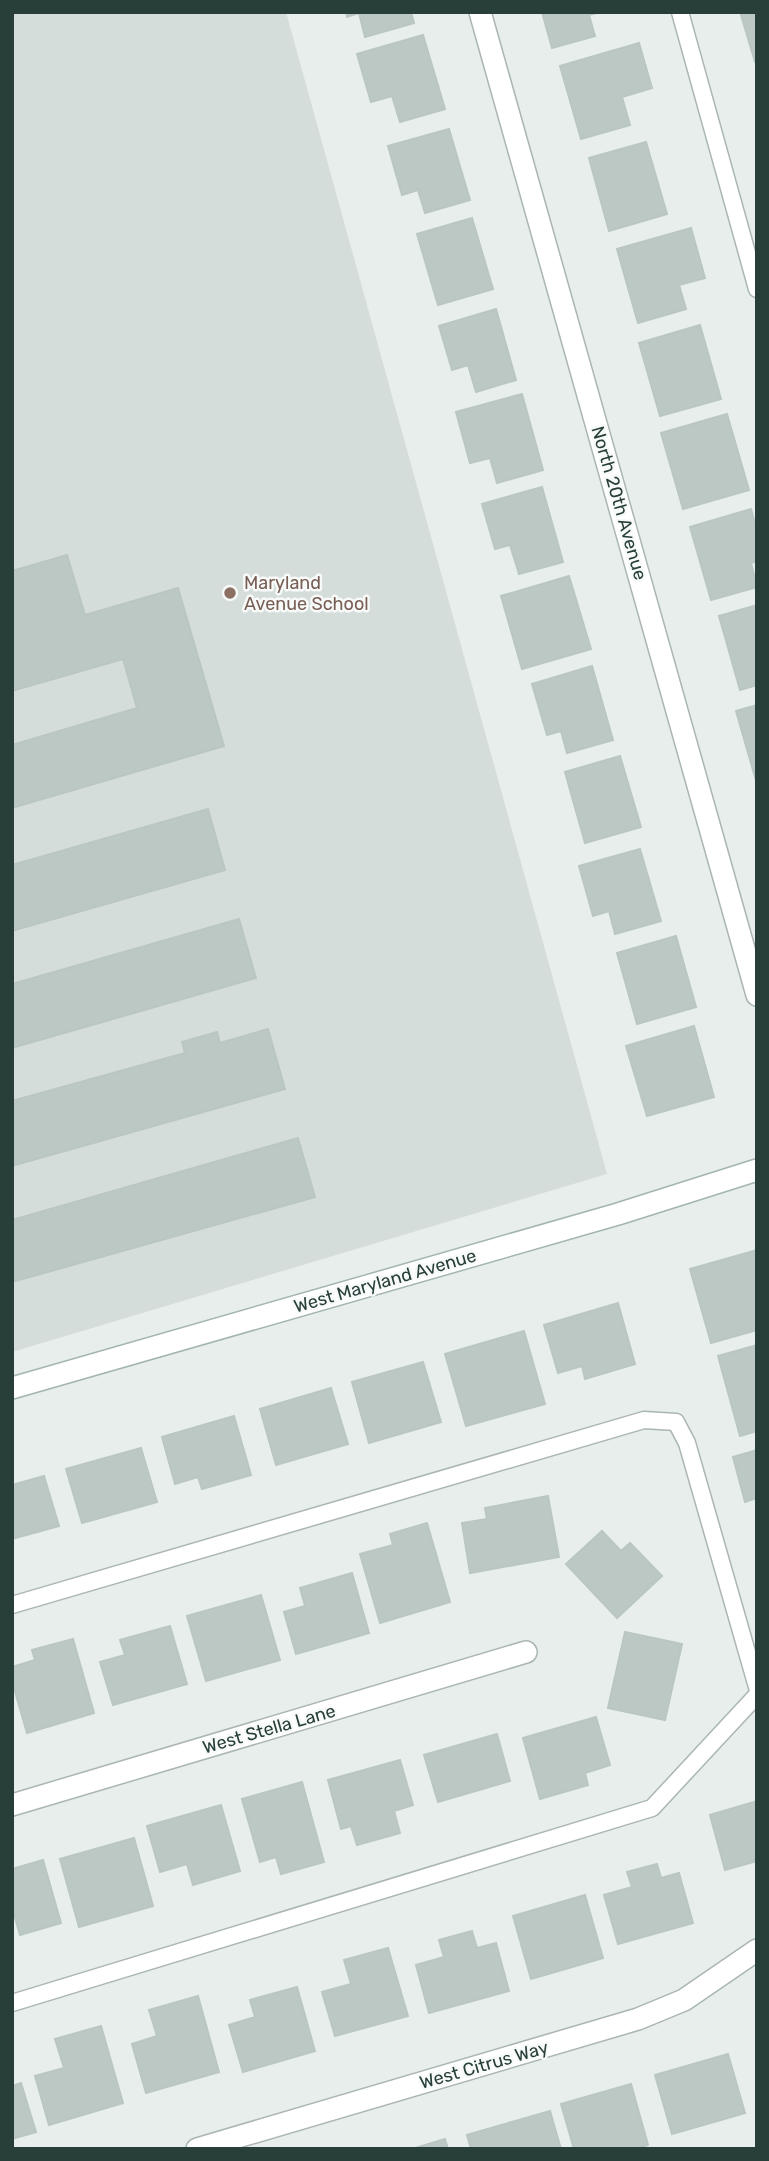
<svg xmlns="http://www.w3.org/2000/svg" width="769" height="2161" font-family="Rubik,sans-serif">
  <rect width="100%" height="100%" fill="#e7eeeb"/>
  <path fill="#d5ddda" d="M12 12H286L607 1174 12 1352Z"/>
  <path fill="#bcc8c4" stroke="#bac6c2" stroke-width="2" d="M346 12H411L414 23 365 37 359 13 347 17Z
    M542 12H600L589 15 595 36 552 48Z
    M751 12H757V62H755L741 15Z
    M423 35 445 109 400 122 392 96 371 102 357 54Z
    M639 43 652 88 622 97 630 125 581 139 560 66Z
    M449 129 470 200 425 213 418 190 402 195 388 146Z
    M646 142 667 214 609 231 589 158Z
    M472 218 493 289 438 305 417 234Z
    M691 228 705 278 679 285 686 309 638 323 617 249Z
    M496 309 516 380 476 392 468 365 452 370 439 326Z
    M700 325 721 399 660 416 639 343Z
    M522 394 543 470 497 483 490 458 470 463 456 412Z
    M727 414 749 490 683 509 661 433Z
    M542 487 563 562 519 574 510 545 495 549 482 504Z
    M751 509 757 531V561L751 563 757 587 711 600 690 527Z
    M67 555 85 615 178 588 224 746 12 808V745L137 708 123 659 12 691V571Z
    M569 576 591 649 522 669 501 596Z
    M757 605V685L740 690 719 616Z
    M592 666 613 740 567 753 561 731 547 735 532 684Z
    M757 705V784L736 711Z
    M620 756 641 827 585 843 565 772Z
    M208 809 225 870 12 931V865Z
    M640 849 661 921 615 934 609 911 593 916 579 866Z
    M239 919 256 978 12 1048V984Z
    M676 936 696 1007 637 1024 617 953Z
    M694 1026 714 1097 647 1116 626 1046Z
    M268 1029 285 1089 12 1166V1101L185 1053 182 1042 217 1032 220 1043Z
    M298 1138 315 1197 12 1282V1220Z
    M757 1250V1330L711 1343 690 1269Z
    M618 1303 635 1364 585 1379 582 1366 558 1373 544 1325Z
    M524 1331 545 1404 466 1426 445 1354Z
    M757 1345V1431L740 1436 718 1356Z
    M423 1362 441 1422 369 1443 352 1382Z
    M331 1388 348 1444 276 1465 260 1409Z
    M234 1416 251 1475 202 1489 198 1477 175 1484 162 1437Z
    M141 1448 157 1502 82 1523 66 1469Z
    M757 1450V1498L745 1502 733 1457Z
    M44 1476 59 1526 12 1539V1485Z
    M548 1496 559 1557 470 1573 462 1523 487 1519 485 1508Z
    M427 1523 450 1602 380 1623 360 1554 393 1545 390 1534Z
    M602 1531 621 1551 630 1543 662 1576 617 1618 566 1564Z
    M352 1573 369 1633 296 1654 284 1612 305 1606 300 1588Z
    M261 1595 280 1660 206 1681 187 1616Z
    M170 1626 187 1684 113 1705 100 1662 125 1655 120 1640Z
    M625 1632 682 1644 665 1720 608 1708Z
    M73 1639 94 1713 27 1733 12 1681V1667L35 1660 32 1650Z
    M596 1717 610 1765 585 1773 588 1785 540 1799 523 1738Z
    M497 1734 510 1781 438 1802 424 1755Z
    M400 1760 413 1805 394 1811 400 1833 357 1845 351 1826 341 1829 328 1780Z
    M302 1782 324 1862 281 1874 276 1857 260 1862 242 1799Z
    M757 1801V1861L725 1870 710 1815Z
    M221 1805 240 1871 193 1885 187 1864 160 1872 147 1826Z
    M134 1838 153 1906 79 1927 60 1859Z
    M43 1860 61 1923 20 1935 14 1914H12V1869Z
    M657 1864 661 1878 679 1873 693 1923 618 1944 604 1895 632 1887 627 1872Z
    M585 1895 603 1958 531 1979 513 1916Z
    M472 1931 477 1948 496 1943 509 1991 429 2013 416 1965 444 1957 439 1940Z
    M388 1948 408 2016 335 2036 322 1992 351 1984 344 1960Z
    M297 1987 315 2051 243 2072 229 2025 255 2017 250 2000Z
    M198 1996 219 2072 146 2093 132 2044 157 2036 149 2010Z
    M101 2026 123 2103 49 2125 35 2076 64 2068 55 2039Z
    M728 2054 745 2113 672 2134 655 2075Z
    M21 2083 36 2132 12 2139V2086Z
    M631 2084 648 2145 637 2149H605L604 2145 592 2149H574L561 2104Z
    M550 2111 561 2149H471L467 2135Z
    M445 2139 448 2149H412Z"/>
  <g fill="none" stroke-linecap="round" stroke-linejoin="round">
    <g stroke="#aab6b2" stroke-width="19">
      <path id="lane" d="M680 12 757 289
        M12 1605 644 1420 676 1422 687 1443 757 1687
        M12 2003 652 1808 757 1695"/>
    </g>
    <g stroke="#aab6b2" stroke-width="24">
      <path id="street" d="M480 12 757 995
        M12 1805 526 1652
        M197 2149 638 2019 684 2000 757 1950"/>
    </g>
    <g stroke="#a3b5af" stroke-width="24">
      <path id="secondary" d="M12 1388 618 1214 757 1170"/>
    </g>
    <use href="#lane" stroke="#fff" stroke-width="16"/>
    <use href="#street" stroke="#fff" stroke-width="21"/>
    <use href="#secondary" stroke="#fff" stroke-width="21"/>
  </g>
  <circle fill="#8d6e63" stroke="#f7faf9" stroke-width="2.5" cx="230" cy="593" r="7"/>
  <g text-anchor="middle" stroke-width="5" stroke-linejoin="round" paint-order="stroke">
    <g font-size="18" fill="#273e39" stroke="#f7faf9">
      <text transform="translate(619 503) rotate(74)" y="6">North 20th Avenue</text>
      <text transform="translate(385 1281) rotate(-16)" y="6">West Maryland Avenue</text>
      <text transform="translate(269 1729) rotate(-16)" y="6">West Stella Lane</text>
      <text transform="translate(484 2065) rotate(-16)" y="6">West Citrus Way</text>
    </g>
    <g font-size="18" fill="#785e54" stroke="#f7faf9" text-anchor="start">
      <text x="244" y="589">Maryland<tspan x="244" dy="21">Avenue School</tspan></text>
    </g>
  </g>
  <rect width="769" height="2161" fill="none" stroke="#273e39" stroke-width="28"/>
</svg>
